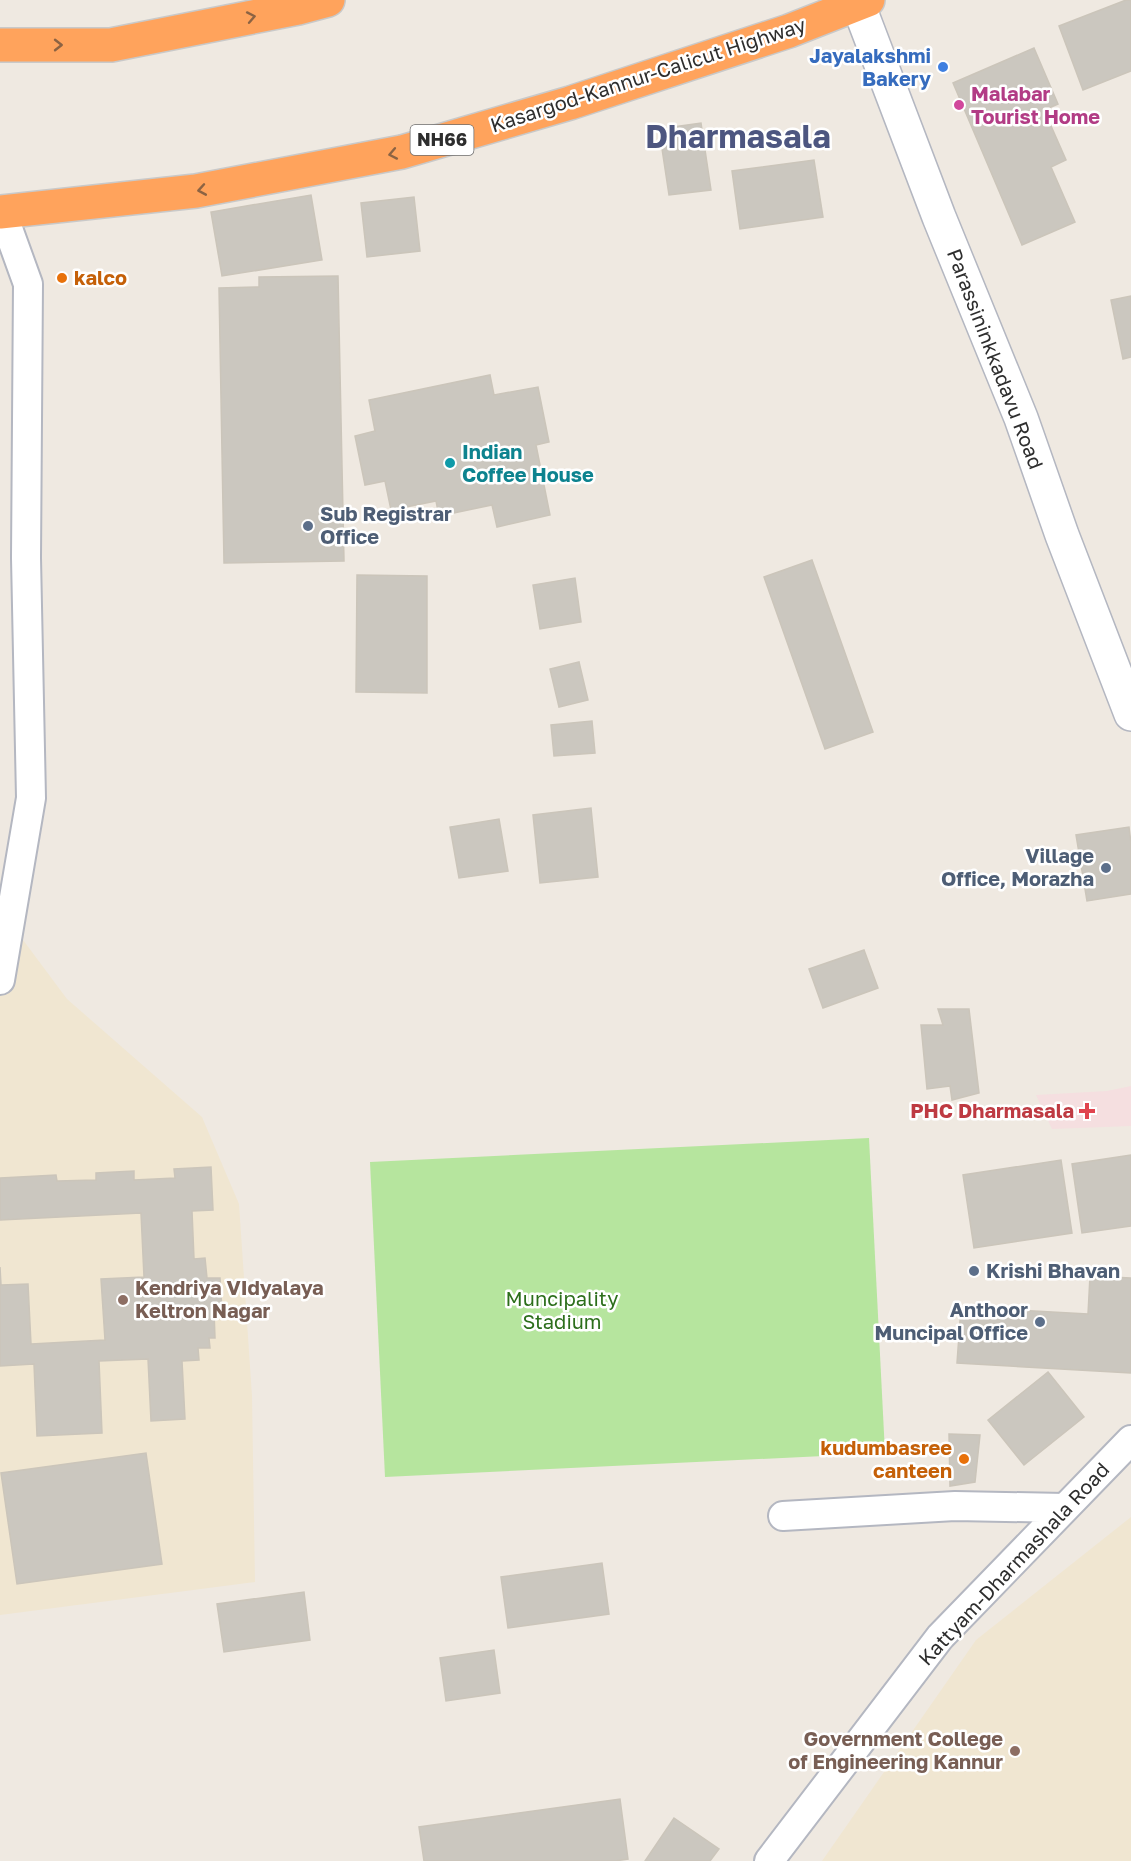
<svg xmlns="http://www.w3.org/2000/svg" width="1131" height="1861" font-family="'Golos Text',sans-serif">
  <rect width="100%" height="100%" fill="#efe9e1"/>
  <path fill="#f0e6d1" d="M0 909 67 999 202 1117 239 1204 252 1396 255 1582 0 1615Z
    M1131 1517V1861H822L976 1640Z"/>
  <path fill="#f5dfe0" d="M1131 1086V1126L1052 1129 1036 1095 1107 1091Z"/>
  <path fill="#b6e59e" d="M869 1138 885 1453 385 1477 370 1162Z"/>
  <path fill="#cbc7bf" stroke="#cbc5ba" stroke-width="1.5" d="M1126 0H1131V71L1083 90 1059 26Z
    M1034 48 1058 104 1044 110 1066 160 1051 167 1075 222 1022 245 953 83Z
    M701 123 711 190 669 195 659 129Z
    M814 160 823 217 740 229 732 171Z
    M311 195 322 260 222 276 211 212Z
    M414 197 420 251 367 257 361 203Z
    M338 276 344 561 224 563 219 288 259 287V277Z
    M1131 296V357L1123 359 1111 300Z
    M490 375 494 395 538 387 549 442 536 445 550 515 497 527 492 505 439 516 436 501 391 510 385 481 365 485 355 436 375 431 369 400Z
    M812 560 873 732 825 749 764 577Z
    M357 575 427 576V693L356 692Z
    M575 578 581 622 540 629 533 585Z
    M579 662 588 700 559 707 550 669Z
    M592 721 595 753 554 756 551 725Z
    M591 808 598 877 540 883 533 815Z
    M499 819 508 871 459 878 450 827Z
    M1129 827 1131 843V894L1087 901 1076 835Z
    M864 950 878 988 823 1008 809 969Z
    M938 1009H969L979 1093 952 1100 950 1086 927 1089 921 1025H943Z
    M1131 1155V1226L1082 1233 1072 1164Z
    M1061 1160 1072 1233 974 1248 963 1175Z
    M211 1167 213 1210 192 1211 194 1259 205 1258 207 1278H220L222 1311H214L215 1338H209L210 1348H198L199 1360 182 1361 185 1419 151 1421 148 1359 99 1361 102 1433 37 1436 34 1364 0 1366V1267L1 1285 28 1284 31 1344 105 1340 101 1279 144 1277 141 1213 0 1220V1178L56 1175 57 1181 96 1180V1173L134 1171V1180L175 1178 174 1169Z
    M1090 1276 1131 1278V1373L957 1363 961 1307 1088 1314Z
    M1048 1372 1084 1417 1024 1465 988 1420Z
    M949 1434 980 1435 975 1482 950 1486Z
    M146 1453 162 1564 17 1584 1 1473Z
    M602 1563 609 1614 508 1628 501 1577Z
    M304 1592 310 1640 224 1652 217 1604Z
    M494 1650 500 1693 446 1701 440 1658Z
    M620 1799 628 1859 615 1861H424L419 1827Z
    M674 1818 719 1849 710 1861H645Z"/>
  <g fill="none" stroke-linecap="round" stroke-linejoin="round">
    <g stroke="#b4b7c1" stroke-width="32">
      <path id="street" d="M0 980 31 798 26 558 28 284 2 212
        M783 1516 955 1506 1065 1508
        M769 1861 940 1637 1131 1440"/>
    </g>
    <g stroke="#b4b7c1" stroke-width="36">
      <path id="secondary" d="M858 4 939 217 1021 418 1062 535 1131 714"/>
    </g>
    <g stroke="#c9c9c9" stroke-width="36">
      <path id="highway" d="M0 45H111L298 8 328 0
        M0 212 196 191 402 152 570 103 789 31 868 0"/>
    </g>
    <use href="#street" stroke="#fff" stroke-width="28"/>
    <use href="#secondary" stroke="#fff" stroke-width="33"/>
    <use href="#highway" stroke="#ffa35c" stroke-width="33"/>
  </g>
  <defs><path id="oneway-chevron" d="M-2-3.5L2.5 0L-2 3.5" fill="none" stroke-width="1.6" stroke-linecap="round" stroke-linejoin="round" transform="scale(1.5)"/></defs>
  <g stroke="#8c6343">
    <use href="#oneway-chevron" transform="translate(251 17) rotate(-11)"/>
    <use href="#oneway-chevron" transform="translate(58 45)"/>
    <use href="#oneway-chevron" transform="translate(393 154) rotate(169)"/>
    <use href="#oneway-chevron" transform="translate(202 190) rotate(170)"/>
  </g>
  <circle fill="#3f7fe0" stroke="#fff" stroke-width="2" cx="943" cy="67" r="6"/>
  <circle fill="#d1479c" stroke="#fff" stroke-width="2" cx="959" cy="105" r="6"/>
  <g fill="#e8710a" stroke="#fff" stroke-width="2">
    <circle cx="62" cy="278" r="6"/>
    <circle cx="964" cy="1459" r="6"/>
  </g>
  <circle fill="#0f9aa8" stroke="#fff" stroke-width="2" cx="450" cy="463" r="6"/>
  <g fill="#5c6f8a" stroke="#fff" stroke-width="2">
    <circle cx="308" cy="526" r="6"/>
    <circle cx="1106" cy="868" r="6"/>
    <circle cx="974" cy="1271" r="6"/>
    <circle cx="1040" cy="1322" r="6"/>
  </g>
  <path fill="#e0444e" stroke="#fff" stroke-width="2" d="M1084 1102h6v6h6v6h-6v6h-6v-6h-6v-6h6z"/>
  <g fill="#8d6e63" stroke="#fff" stroke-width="2">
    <circle cx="123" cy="1300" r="6"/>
    <circle cx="1015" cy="1751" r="6"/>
  </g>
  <g text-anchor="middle" stroke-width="5" stroke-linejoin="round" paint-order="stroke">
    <rect fill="#fff" stroke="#6d6d6d" stroke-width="1.5" x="410.5" y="125" width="63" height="30" rx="4.5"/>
    <g font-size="18" font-weight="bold" fill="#2e2e2e">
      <text x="442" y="146">NH66</text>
    </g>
    <g font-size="20" font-weight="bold" fill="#366cbe" stroke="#fff" text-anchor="end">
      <text x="931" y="63">Jayalakshmi<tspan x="931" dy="23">Bakery</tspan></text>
    </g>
    <g font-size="20" fill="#2e2e2e" stroke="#fff">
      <text transform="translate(648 75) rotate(-18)" y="7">Kasargod-Kannur-Calicut Highway</text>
      <text transform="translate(995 359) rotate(69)" y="7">Parassininkkadavu Road</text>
      <text transform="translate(1014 1564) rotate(-47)" y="7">Kattyam-Dharmashala Road</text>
    </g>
    <g font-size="20" font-weight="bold" fill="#b23c85" stroke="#fff" text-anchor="start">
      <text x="971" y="101">Malabar<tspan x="971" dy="23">Tourist Home</tspan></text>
    </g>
    <g font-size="20" font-weight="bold" fill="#c56008" stroke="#fff" text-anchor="start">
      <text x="74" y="285">kalco</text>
      <text x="952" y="1455" text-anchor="end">kudumbasree<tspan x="952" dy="23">canteen</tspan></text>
    </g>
    <g font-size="20" font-weight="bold" fill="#0d838f" stroke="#fff" text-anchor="start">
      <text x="462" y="459">Indian<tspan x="462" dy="23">Coffee House</tspan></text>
    </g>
    <g font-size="20" font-weight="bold" fill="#4e5e75" stroke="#fff" text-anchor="start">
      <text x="320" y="521">Sub Registrar<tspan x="320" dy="23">Office</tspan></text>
      <text x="1094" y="863" text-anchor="end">Village<tspan x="1094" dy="23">Office, Morazha</tspan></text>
      <text x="986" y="1278">Krishi Bhavan</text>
      <text x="1028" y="1317" text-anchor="end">Anthoor<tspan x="1028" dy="23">Muncipal Office</tspan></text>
    </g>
    <g font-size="20" font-weight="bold" fill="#be3a42" stroke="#fff" text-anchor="end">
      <text x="1074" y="1118">PHC Dharmasala</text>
    </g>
    <g font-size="20" font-weight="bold" fill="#785e54" stroke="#fff" text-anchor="start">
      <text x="135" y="1295">Kendriya VIdyalaya<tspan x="135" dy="23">Keltron Nagar</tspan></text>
      <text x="1003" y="1746" text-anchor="end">Government College<tspan x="1003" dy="23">of Engineering Kannur</tspan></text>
    </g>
    <g font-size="20" fill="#2c6e1b" stroke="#fff">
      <text x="562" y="1306">Muncipality<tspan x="562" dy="23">Stadium</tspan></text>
    </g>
    <g font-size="32" font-weight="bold" fill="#4d5680" stroke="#fff">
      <text x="738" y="148">Dharmasala</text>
    </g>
  </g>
</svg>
